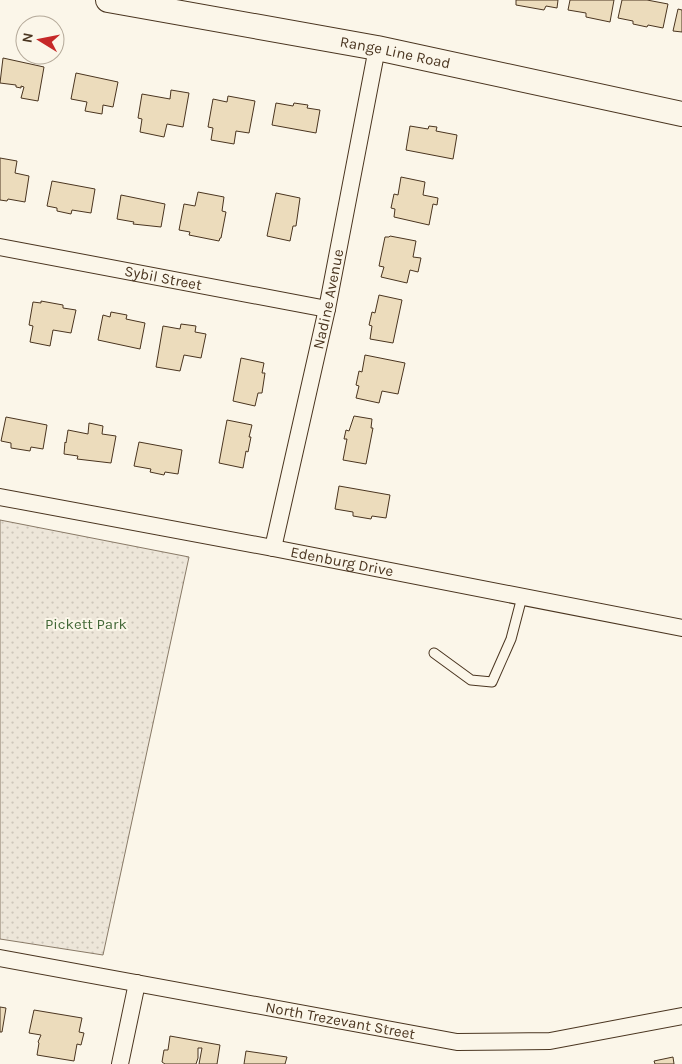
<svg xmlns="http://www.w3.org/2000/svg" width="682" height="1064" font-family="Karla,sans-serif">
  <defs>
    <pattern id="park-dots" width="8" height="8" patternUnits="userSpaceOnUse" patternTransform="scale(1.25)"><rect width="8" height="8" fill="#ede6d9"/><path d="M2 2h.1M6 6h.1" fill="none" stroke="#cdc6ba" stroke-width="1.8" stroke-linecap="round"/></pattern>
  </defs>
  <rect width="100%" height="100%" fill="#fbf6e9"/>
  <path fill="url(#park-dots)" stroke="#887966" d="M0 520 189 557 103 955 0 939Z"/>
  <path fill="#ecdcbc" stroke="#4a3520" d="M516 0H558L557 8 546 6 544 10 516 5Z
    M570 0H614L610 22 586 17V13L568 10Z
    M622 0H647L668 4 663 28 648 25 647 27 633 24V21L618 18Z
    M678 9 682 10V32L673 31Z
    M3 58 44 67 38 101 21 98 24 87 21 86V88L16 87V85L0 83Z
    M76 73 118 82 113 107 103 105 102 114 85 111 87 102 71 99Z
    M171 90 189 93 183 127 167 124 164 137 140 132 142 119 138 118 142 94 170 99Z
    M228 96 255 101 249 133 236 131 234 144 211 140 213 128 208 127 213 99 227 102Z
    M276 103 293 106 294 103 308 105 307 108 320 110 316 133 272 125Z
    M410 126 428 129 429 126 437 127 436 131 457 135 453 159 406 150Z
    M0 158 17 161 15 173 29 176 25 202 8 199 7 201 0 200Z
    M401 177 425 182 423 195 438 198 437 205 433 204 429 225 394 217 395 209 391 208 394 194 398 195Z
    M52 181 95 189 91 213 72 210 71 214 57 211V208L47 206Z
    M198 192 224 197 222 211 226 212 221 238H220L219 241 189 235 190 232 179 230 184 204 195 206Z
    M276 193 300 198 296 226H293L290 241 267 236Z
    M121 195 165 204 161 227 133 224 134 222 117 219Z
    M390 236 416 241 413 257 421 258 418 272 410 270 407 283 381 277 384 267 379 266 385 237H389Z
    M379 295 402 300 393 343 370 339 372 326 369 325 372 312 375 313Z
    M41 301 63 305V308L76 310 71 333 53 330 50 346 30 342 33 326 29 325 33 302 41 303Z
    M111 312 127 315 126 319 145 323 140 349 98 340 103 315 110 317Z
    M181 324 196 326 195 332 206 334 201 358 184 355 180 371 156 367 163 326 180 329Z
    M365 355 405 363 398 394 382 391 379 403 356 398 359 386 356 385 359 371 362 372Z
    M241 358 264 363 262 373H265L262 393H258L255 406 233 401Z
    M354 416 372 419 371 428H373L366 464 343 460 347 439H344L346 430 349 431Z
    M6 417 47 425 43 449 31 447 30 451 11 448V443L1 441Z
    M227 420 252 425 249 437H251L248 452 246 451 243 468 219 463Z
    M89 423 103 426 102 434 116 436 111 463 77 459 78 456 64 454 65 442 66 443 68 430 88 434Z
    M139 442 182 450 178 474 165 472 164 475 150 472 151 469 134 466Z
    M339 486 390 495 386 518 372 516 371 519 353 516V512L335 509Z
    M0 1007 6 1008 2 1032H0Z
    M34 1010 82 1018 79 1032 84 1033 81 1045 77 1044 74 1061 37 1055 39 1043 38 1042 41 1035 29 1033Z
    M170 1036 220 1045 217 1064H199L202 1048H198V1058L196 1064H165L162 1062 164 1050H168Z
    M246 1051 287 1057 285 1064H244Z
    M673 1057 674 1064H655L654 1061Z"/>
  <g fill="none" stroke-linecap="round" stroke-linejoin="round">
    <g stroke="#4a3520" stroke-width="11">
      <path id="lane" d="M434 653 471 680 492 682 511 639 522 597"/>
    </g>
    <g stroke="#4a3520" stroke-width="18">
      <g id="street">
        <path id="s1" d="M0 247 327 309"/>
        <path id="s2" d="M0 497 273 548 682 628"/>
        <path id="s3" d="M273 548 327 309 377 48"/>
        <path id="s4" d="M0 958 457 1042 550 1041 682 1016"/>
        <path d="M120 1064 137 983"/>
      </g>
    </g>
    <g stroke="#4a3520" stroke-width="26">
      <g id="secondary">
        <path id="s5" d="M108 0 377 48 682 114"/>
      </g>
    </g>
    <use href="#lane" stroke="#fbf6e9" stroke-width="9"/>
    <use href="#street" stroke="#fbf6e9" stroke-width="16"/>
    <use href="#secondary" stroke="#fbf6e9" stroke-width="24"/>
  </g>
  <g text-anchor="middle" stroke-width="4" stroke-linejoin="round" paint-order="stroke">
    <g font-size="15" fill="#4a3520" stroke="#fbf6e9">
      <text dy="5" stroke="none"><textPath href="#s5" startOffset="292">Range Line Road</textPath></text>
      <text dy="5" stroke="none"><textPath href="#s1" startOffset="166">Sybil Street</textPath></text>
      <text dy="5" stroke="none"><textPath href="#s3" startOffset="255">Nadine Avenue</textPath></text>
      <text dy="5" stroke="none"><textPath href="#s2" startOffset="348">Edenburg Drive</textPath></text>
      <text dy="5" stroke="none"><textPath href="#s4" startOffset="346">North Trezevant Street</textPath></text>
    </g>
    <g font-size="15" fill="#436837" stroke="#fbf6e9">
      <text x="86" y="629">Pickett Park</text>
    </g>
  </g>
  <g transform="translate(40 40) rotate(280)"><circle r="24" fill="#fbf6e9" stroke="#b4a999"/>
  <path d="M0-4L9 19L0 12L-9 19Z" fill="#c62828"/>
  <text y="-8" font-size="14" font-weight="bold" text-anchor="middle" fill="#4a3520">N</text>
  </g>
</svg>
